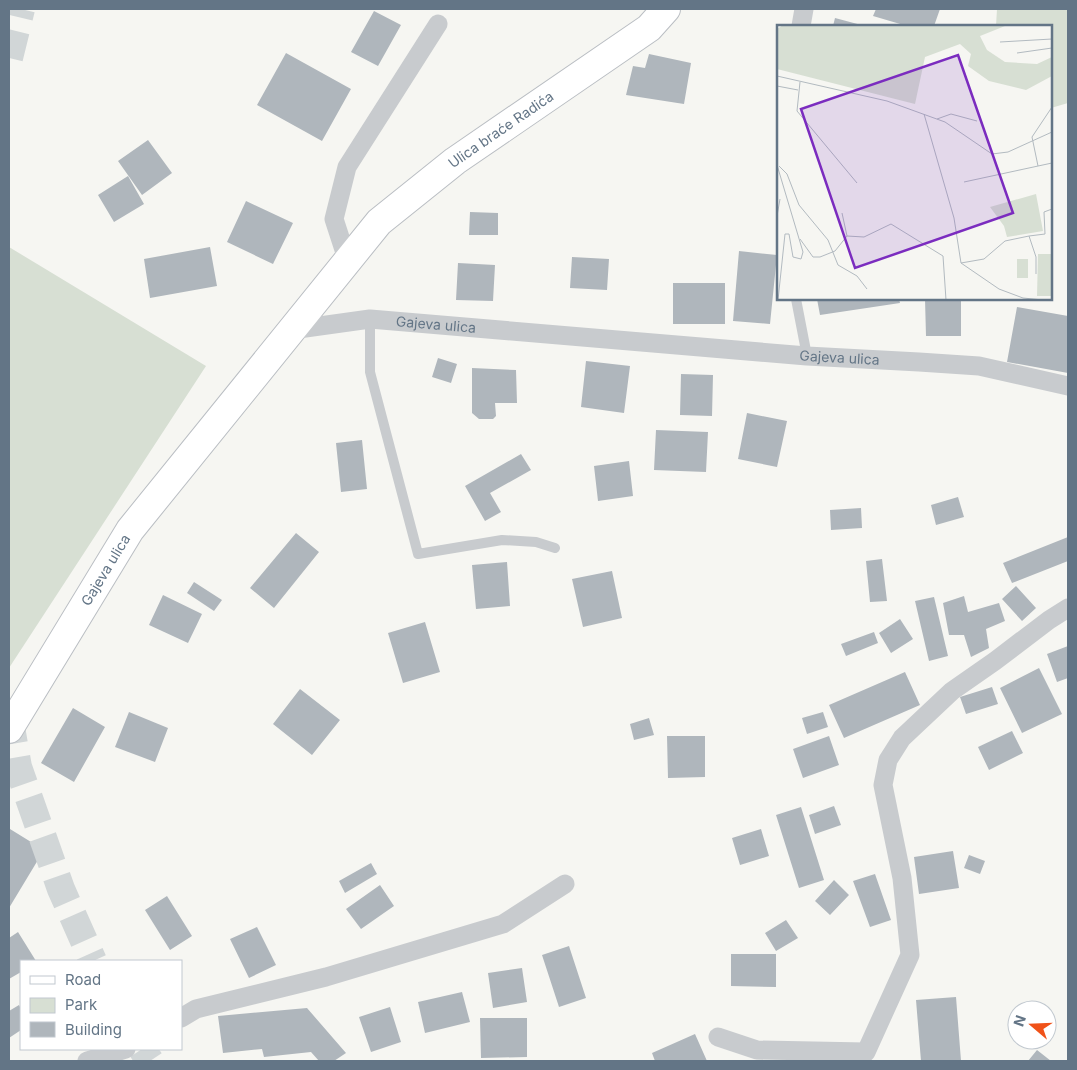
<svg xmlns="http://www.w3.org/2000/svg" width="1077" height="1070" font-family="Inter,sans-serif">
  <rect width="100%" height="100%" fill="#f6f6f2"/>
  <path fill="#d7dfd3" d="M997 9H1068V103L1051 108V26H996Z
    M9 247 206 366 9 668Z"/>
  <path fill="#afb6bc" d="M876 9H940L934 26H907L873 16Z
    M374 11 401 25 378 66 351 52Z
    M835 18 865 26H833Z
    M286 53 351 89 322 141 257 105Z
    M649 54 691 63 684 104 626 95 633 66 645 68Z
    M148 140 172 173 142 195 118 161Z
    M128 176 144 204 114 222 98 195Z
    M246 201 293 223 273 264 227 242Z
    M470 212 498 213V235H469Z
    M210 247 217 286 150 298 144 259Z
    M739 251 777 255 770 324 733 321Z
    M572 257 609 259 607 290 570 288Z
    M458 263 495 265 493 301 456 300Z
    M673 283H725V324H673Z
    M817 299H899L900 303 820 315Z
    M925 299H961V336H926Z
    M1017 307 1068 316V373L1007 362Z
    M438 358 457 364 451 383 432 377Z
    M586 361 630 366 624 413 581 407Z
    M472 368 516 370 517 403H495L496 416 493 419H479L472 413Z
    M681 374 713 375 712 416 680 415Z
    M747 413 787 421 777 467 738 459Z
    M656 430 708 432 706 472 654 470Z
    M362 440 367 489 341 492 336 443Z
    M521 454 531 470 490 493 501 512 485 521 465 486Z
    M629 461 633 496 598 501 594 466Z
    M958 497 964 517 936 525 931 505Z
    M861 508 862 528 831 530 830 510Z
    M296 533 319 552 274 608 250 588Z
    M1068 537V561L1012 583 1003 563Z
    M882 559 887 601 870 602 866 561Z
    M507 562 510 606 476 609 472 565Z
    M612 571 622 618 583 627 572 579Z
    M194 582 222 600 214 611 187 593Z
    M1016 586 1036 608 1022 621 1002 599Z
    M163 595 202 614 188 643 149 625Z
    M964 596 968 612 999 603 1005 621 986 629 989 648 971 657 964 635H949L943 603Z
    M934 597 948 656 929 661 915 601Z
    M900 619 913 639 891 653 879 633Z
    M425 622 440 672 403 683 388 633Z
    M874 632 878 643 846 656 841 644Z
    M1068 646V678L1057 682 1047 654Z
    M1039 668 1062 714 1022 733 1000 688Z
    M905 672 920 705 844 738 829 705Z
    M992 687 998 704 966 714 960 697Z
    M300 689 340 720 312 755 273 724Z
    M73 708 105 727 74 782 41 763Z
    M129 712 168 728 155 762 115 747Z
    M823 712 828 727 807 734 802 718Z
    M649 718 654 735 634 740 630 724Z
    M1012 731 1023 753 989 770 978 747Z
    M667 736H705V777L668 778Z
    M829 736 839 765 803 778 793 749Z
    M834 806 841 825 815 834 809 815Z
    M801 807 824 880 799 888 776 815Z
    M10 829 44 850 9 908V832Z
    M761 829 769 856 740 865 732 838Z
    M953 851 959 888 919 894 914 857Z
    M969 855 985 861 980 874 964 868Z
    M371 863 377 874 345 893 339 881Z
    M875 874 891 920 870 927 853 881Z
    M834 880 849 895 830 915 815 901Z
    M380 885 394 906 361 929 346 909Z
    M167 896 192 936 170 950 145 910Z
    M786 920 798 938 776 951 765 933Z
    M257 927 276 965 249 978 230 939Z
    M18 932 36 961H21V972L9 979V938Z
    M569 946 586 998 559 1007 542 955Z
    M731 954H776V987L731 986Z
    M522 968 527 1002 493 1008 488 973Z
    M462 992 470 1022 425 1033 418 1002Z
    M956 997 961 1061H921L916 1000Z
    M19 1005 21 1009V1030L9 1038V1011Z
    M390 1007 401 1042 371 1052 359 1017Z
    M307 1008 346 1053 334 1061H319L311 1052 264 1057 262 1049 223 1053 218 1016Z
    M480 1018H527V1057L481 1058Z
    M695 1034 707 1061H655L652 1053Z
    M1037 1050 1051 1061H1028Z"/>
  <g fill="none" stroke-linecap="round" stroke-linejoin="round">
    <path stroke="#d1d6d7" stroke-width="28" stroke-dasharray="28 14" stroke-linecap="butt" d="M9 58 21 9
      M9 716 18 767 61 889 93 961
      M142 1049 150 1061"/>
    <g stroke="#babec3" stroke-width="30">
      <g id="secondary">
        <path id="s2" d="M9 729 130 530 379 222 455 161 649 28 666 9"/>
      </g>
    </g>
    <path stroke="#c8cbce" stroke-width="10" d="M796 299 807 356
      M370 319V372L418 554 502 540 536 542 555 548"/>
    <g stroke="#c8cbce" stroke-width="19">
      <path d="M801 26 804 9"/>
      <path d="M348 262 334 219 347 167 438 24"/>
      <path id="s1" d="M291 330 370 319 807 356 919 362 979 366 1068 386"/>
      <path d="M181 1018 196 1009 326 977 503 924 565 884"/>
      <path d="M718 1037 757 1050 866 1052 910 955 902 878 883 785 888 760 902 738 952 691 995 661 1049 620 1068 608"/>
      <path d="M87 1061 126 1049"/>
    </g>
    <use href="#secondary" stroke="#fff" stroke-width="28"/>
  </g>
  <g text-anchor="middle" stroke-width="5" stroke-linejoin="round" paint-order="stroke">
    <g font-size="14" fill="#637586" stroke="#fff">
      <text dy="5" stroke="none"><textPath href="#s2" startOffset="782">Ulica braće Radića</textPath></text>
      <text dy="5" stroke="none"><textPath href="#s1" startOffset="146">Gajeva ulica</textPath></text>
      <text dy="5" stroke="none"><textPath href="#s1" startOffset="551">Gajeva ulica</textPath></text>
      <text dy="5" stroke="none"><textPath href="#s2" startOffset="186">Gajeva ulica</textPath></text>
    </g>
  </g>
  <g transform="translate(777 25)">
    <rect width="275" height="275" fill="#f6f6f2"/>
    <path d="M6 0H223L228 1 203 11 210 25 228 37 260 39 275 32V51L249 65 212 56 191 41 194 29 183 19 148 32 138 79 0 44V4ZM259 169 266 206 230 212 227 201 213 182ZM261 229H275V271H260ZM240 234H251V253H240Z" fill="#d7dfd3"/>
    <path fill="none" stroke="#b2bac0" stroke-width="1" d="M223 17 275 14M240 28 275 23M0 51 110 76 168 97 215 129 231 127 275 107M23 57 20 86 80 158M0 61 21 65M147 89 177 193 184 238 222 264 246 273 266 275M160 94 174 89 200 96M0 140 26 227 24 234 16 232 12 209H8L1 275M2 141 10 149 22 180 51 215 61 240 80 251 90 264M261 141 255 112 275 82M187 157 275 138M65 188 70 211 87 212 114 199 166 231 169 275M0 191 3 174M23 214 36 232H43L58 226 70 211M184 238 207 234 228 216 252 211M259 249V232L252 211 268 209 267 187 275 184"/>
    <path fill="#7b2cbf" fill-opacity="0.15" stroke="#7b2cbf" stroke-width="2.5" d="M181 30 236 188 78 243 24 84Z"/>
    <rect width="275" height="275" fill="none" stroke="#637586" stroke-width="2.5"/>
  </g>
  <rect width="1077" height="1070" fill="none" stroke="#637586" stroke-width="20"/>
  <rect x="20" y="960" width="162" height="90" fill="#ffffff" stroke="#c1c8cf"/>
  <rect x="30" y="976" width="25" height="8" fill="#ffffff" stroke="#c1c8cf"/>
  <text x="65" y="985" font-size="15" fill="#637586">Road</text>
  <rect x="30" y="998" width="25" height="15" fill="#d7dfd3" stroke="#c1c8cf"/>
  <text x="65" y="1010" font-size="15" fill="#637586">Park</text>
  <rect x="30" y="1022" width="25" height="15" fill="#afb6bc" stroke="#c1c8cf"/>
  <text x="65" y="1035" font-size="15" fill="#637586">Building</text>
  <g transform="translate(1032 1025) rotate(289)"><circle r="24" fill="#ffffff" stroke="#c1c8cf"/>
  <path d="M0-4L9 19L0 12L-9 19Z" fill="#f05219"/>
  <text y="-8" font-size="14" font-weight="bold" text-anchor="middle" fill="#637586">N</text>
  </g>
</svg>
